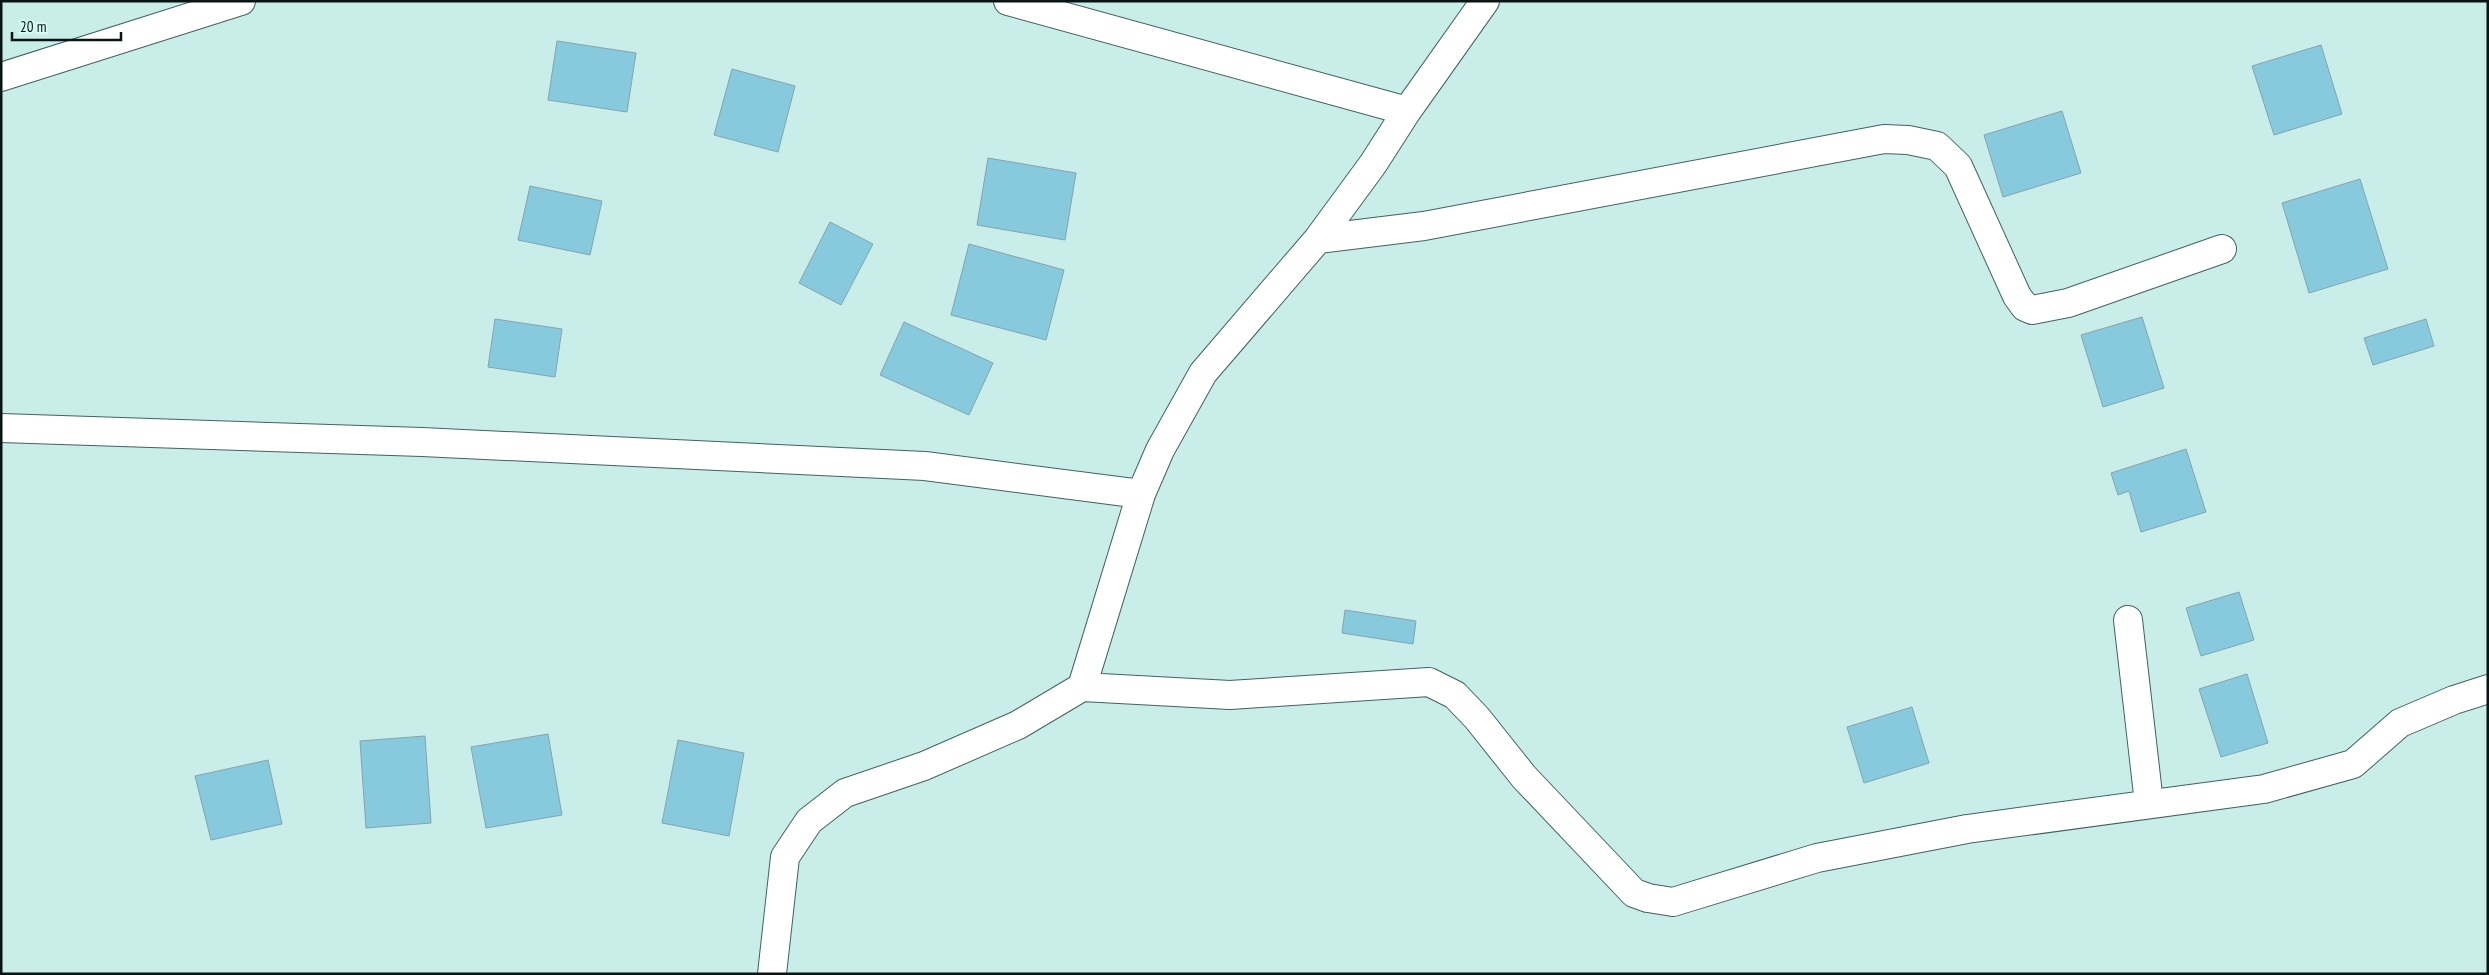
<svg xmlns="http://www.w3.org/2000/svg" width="2489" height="975" font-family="'PT Sans Narrow',sans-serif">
  <rect width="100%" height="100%" fill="#c9ede8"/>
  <path fill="#87cadd" stroke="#84a4ae" d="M557 41 636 53 627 112 548 100Z
    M2321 45 2342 114 2274 135 2252 66Z
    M732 69 795 86 778 152 714 135Z
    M2062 111 2081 173 2003 197 1984 135Z
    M988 158 1076 173 1065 240 977 225Z
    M2360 179 2388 269 2309 293 2282 203Z
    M530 186 602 201 590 255 518 240Z
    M830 222 873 244 841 305 799 283Z
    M969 244 1064 270 1046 340 951 315Z
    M2142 317 2164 388 2103 407 2081 335Z
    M495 319 562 329 555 377 488 367Z
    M2426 319 2434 346 2373 365 2364 338Z
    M904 322 993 363 969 415 880 375Z
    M2186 449 2206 512 2141 532 2129 491 2118 495 2111 473Z
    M2239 592 2254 640 2201 656 2186 608Z
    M1345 610 1416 621 1413 644 1342 633Z
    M2247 674 2268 743 2221 757 2199 689Z
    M1912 707 1929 763 1864 783 1847 727Z
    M548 734 562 815 486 828 471 747Z
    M425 736 431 823 366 828 360 741Z
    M678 740 744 753 729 836 662 823Z
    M268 760 282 824 211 840 195 776Z"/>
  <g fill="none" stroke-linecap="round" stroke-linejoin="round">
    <g stroke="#42625e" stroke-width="30">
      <path id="minor" d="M1008 1 1407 111
        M1 77 241 1
        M1318 239 1424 226 1884 139 1908 140 1937 146 1958 166 2017 296 2025 307 2032 310 2068 303 2222 249
        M1 428 422 442 925 466 1141 494
        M2128 620 2149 803
        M1082 687 1141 494 1160 450 1203 373 1318 239 1373 164 1407 111 1485 1
        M772 974 785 857 809 821 845 793 924 766 1018 725 1082 687 1230 695 1429 682 1455 695 1477 718 1524 777 1634 893 1648 898 1673 902 1817 858 1967 829 2264 789 2353 764 2400 723 2454 700 2488 689"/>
    </g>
    <use href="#minor" stroke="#fff" stroke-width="28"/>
  </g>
  <rect width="2489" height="975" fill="none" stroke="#081514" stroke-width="5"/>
  <path d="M12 32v8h109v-8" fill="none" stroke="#081514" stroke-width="2.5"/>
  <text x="20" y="32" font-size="15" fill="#081514" stroke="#d6faf5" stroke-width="4" paint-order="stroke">20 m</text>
</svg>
